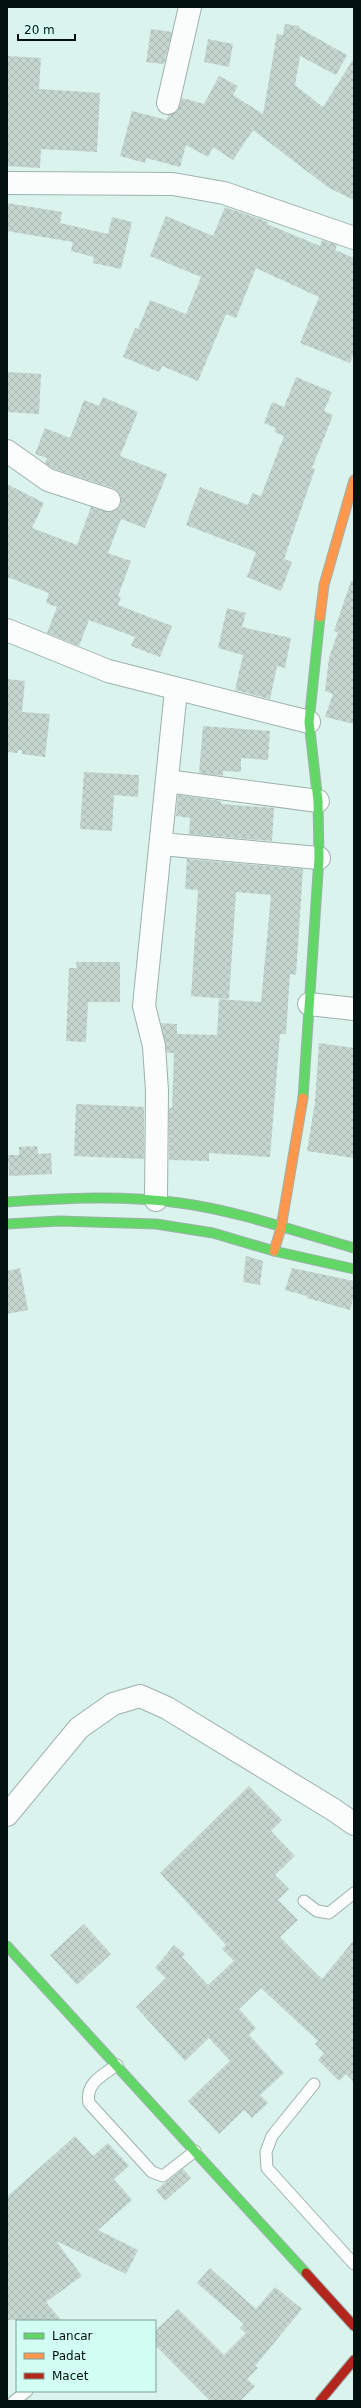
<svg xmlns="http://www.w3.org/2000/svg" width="361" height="2408" font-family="'DejaVu Sans',sans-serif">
  <defs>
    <pattern id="building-cross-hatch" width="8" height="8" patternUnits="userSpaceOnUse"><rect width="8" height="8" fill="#c5d6cf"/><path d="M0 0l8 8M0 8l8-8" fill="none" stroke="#a8b7b1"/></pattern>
  </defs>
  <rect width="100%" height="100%" fill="#dbf3ed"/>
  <path fill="url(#building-cross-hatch)" d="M285 24 299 26V28L347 55 336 75 300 56 295 85 323 107 354 58V200L329 188 253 130 233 160 213 147 208 157 186 145 180 167 146 158 145 163 120 156 132 111 167 120 168 115 177 111 182 98 204 104 219 76 238 86 233 95 263 114 277 34 283 35Z
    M151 29 172 32 164 64 146 62Z
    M208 39 233 44 229 67 204 62Z
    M7 56 41 58 39 89 100 93 97 152 41 149 40 168 7 166Z
    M7 203 62 212 60 223 108 234 112 217 132 222 121 269 93 263 94 257 71 251 73 242 7 231Z
    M225 207 268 222 267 224 320 246 322 240 337 245 335 250 354 258V353L350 363 300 343 319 297 256 268 236 318 226 314 198 381 162 366 159 372 123 357 135 328 138 329 150 300 186 314 201 277 150 256 166 216 213 236Z
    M7 372 41 374 39 414 7 412Z
    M296 377 332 392 324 411 333 415 312 468 315 469 284 559 292 562 281 591 247 577 256 552 186 525 200 487 248 505 252 493 261 496 284 436 274 432 276 428 264 423 272 402 284 407Z
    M103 397 138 412 120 456 167 474 145 528 121 519 108 553 131 561 118 596 121 597 118 605 172 626 160 657 131 646 135 637 89 620 79 646 47 633 57 607 46 603 49 593 7 577V484L44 503 32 528 77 545 91 507 111 512 121 504V497L113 488 54 469 45 463 47 458 35 454 45 428 70 438 84 400 99 406Z
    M351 581H354V724L325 717 333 694 325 691 329 658 338 632 334 631Z
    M227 608 246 613 242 627 291 638 285 668 277 666 270 699 235 690 243 655 218 648Z
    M7 679 25 681 22 712 50 714 45 757 22 754V750H18L17 753 7 752Z
    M203 726 270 731 268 760 241 758V772L223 771V776L199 773Z
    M84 772 139 775 138 797 114 795 112 831 80 829Z
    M178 795 221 801V804L274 808 272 841 189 834 190 818 176 816Z
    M187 859 303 869 296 975 290 974 286 1034H280L270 1157 209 1153V1161L169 1160V1108H172L174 1053H167L161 1023 177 1024V1034L217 1035 219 999 261 1002 271 895 236 892 229 999 191 996 198 890 185 889Z
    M76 962H120V1002H88L86 1042 66 1041 69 968H77Z
    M319 1043 354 1048V1158L307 1151 315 1102Z
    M76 1104 144 1107V1159L74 1156Z
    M37 1146 38 1154 51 1153 52 1174 9 1176 8 1155H19V1147Z
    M246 1256 263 1261 260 1285 243 1282Z
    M20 1268 28 1310 7 1314V1271Z
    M292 1268 354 1281V1295L350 1310 307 1298V1296L285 1290Z
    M249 1786 282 1820 271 1831 295 1856 275 1875 289 1889 278 1900 298 1920 280 1937 322 1979 354 1940V2082L346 2074 339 2081 318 2060 324 2053 315 2044 318 2041 261 1988 239 2009 256 2028 249 2035 284 2073 260 2095 268 2103 252 2118 244 2110 219 2134 188 2101 230 2061 209 2038 185 2061 136 2007 166 1978 155 1968 174 1945 185 1954 182 1957 208 1985 234 1961 222 1949 226 1945 160 1873Z
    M84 1924 111 1954 77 1985 50 1955Z
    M75 2136 93 2156 108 2143 129 2166 114 2179 132 2200 98 2230 138 2250 126 2274 56 2241 82 2276 46 2302 61 2320H7V2197Z
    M183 2169 191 2178 165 2201 156 2190Z
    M210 2268 256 2309 275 2287 302 2309 255 2366 258 2368 247 2379 255 2386 240 2401H210L155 2345V2331L178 2309 224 2355 246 2333 240 2328 244 2324 197 2283Z"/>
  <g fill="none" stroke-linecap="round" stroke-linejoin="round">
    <g stroke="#9eb1ad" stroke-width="13">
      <path id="lane" d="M304 1901 317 1911 329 1913 354 1893
        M117 2065C103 2075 85 2083 89 2103L152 2172 163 2176 195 2151
        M314 2084 272 2136 266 2152 267 2168 354 2264
        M14 2401 27 2391"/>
    </g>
    <g stroke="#9eb1ad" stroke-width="24">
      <path id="street" d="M168 103 190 7
        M7 183 173 184 224 193 354 238
        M7 451 48 480 109 500
        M7 630 108 671 309 722
        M167 781 318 801
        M161 844 319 858
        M309 1004 354 1009
        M156 1200 157 1091 154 1046 144 1006 176 690
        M7 1815 79 1728 113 1704 140 1696 167 1708 334 1810 354 1824"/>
    </g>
    <g stroke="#9eb1ad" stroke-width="11">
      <path id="fast" d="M303 1098 319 858 318 801 309 722 320 617
        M7 1202C65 1198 123 1195 180 1203 239 1211 297 1232 354 1248
        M7 1224 59 1221 156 1224 213 1233 274 1251 354 1269
        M7 1946 306 2273"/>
    </g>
    <g stroke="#9eb1ad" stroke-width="11">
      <path id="slow" d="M320 617 324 585 354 480
        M274 1251 281 1228 303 1098"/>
    </g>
    <g stroke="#9eb1ad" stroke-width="11">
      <path id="jam" d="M306 2273 354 2326
        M320 2401 354 2360"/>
    </g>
    <use href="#lane" stroke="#fafdfc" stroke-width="11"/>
    <use href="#street" stroke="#fafdfc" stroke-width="22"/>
    <use href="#fast" stroke="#63d668" stroke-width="9"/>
    <use href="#slow" stroke="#ff974d" stroke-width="9"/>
    <use href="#jam" stroke="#b3261e" stroke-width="9"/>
  </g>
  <rect width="361" height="2408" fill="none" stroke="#03110e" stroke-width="16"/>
  <rect x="16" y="2320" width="140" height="72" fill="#d1fdf3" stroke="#7f9f97"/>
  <rect x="24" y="2333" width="20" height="6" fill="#63d668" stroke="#7f9f97"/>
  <text x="52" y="2340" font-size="12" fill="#03110e">Lancar</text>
  <rect x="24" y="2353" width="20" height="6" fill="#ff974d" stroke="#7f9f97"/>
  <text x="52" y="2360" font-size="12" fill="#03110e">Padat</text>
  <rect x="24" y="2373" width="20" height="6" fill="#b3261e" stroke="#7f9f97"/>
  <text x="52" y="2380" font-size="12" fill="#03110e">Macet</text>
  <path d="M18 34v6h57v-6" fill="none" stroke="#03110e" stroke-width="2"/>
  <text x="24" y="34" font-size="12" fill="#03110e" stroke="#d1fdf3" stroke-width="3" paint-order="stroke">20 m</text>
</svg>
